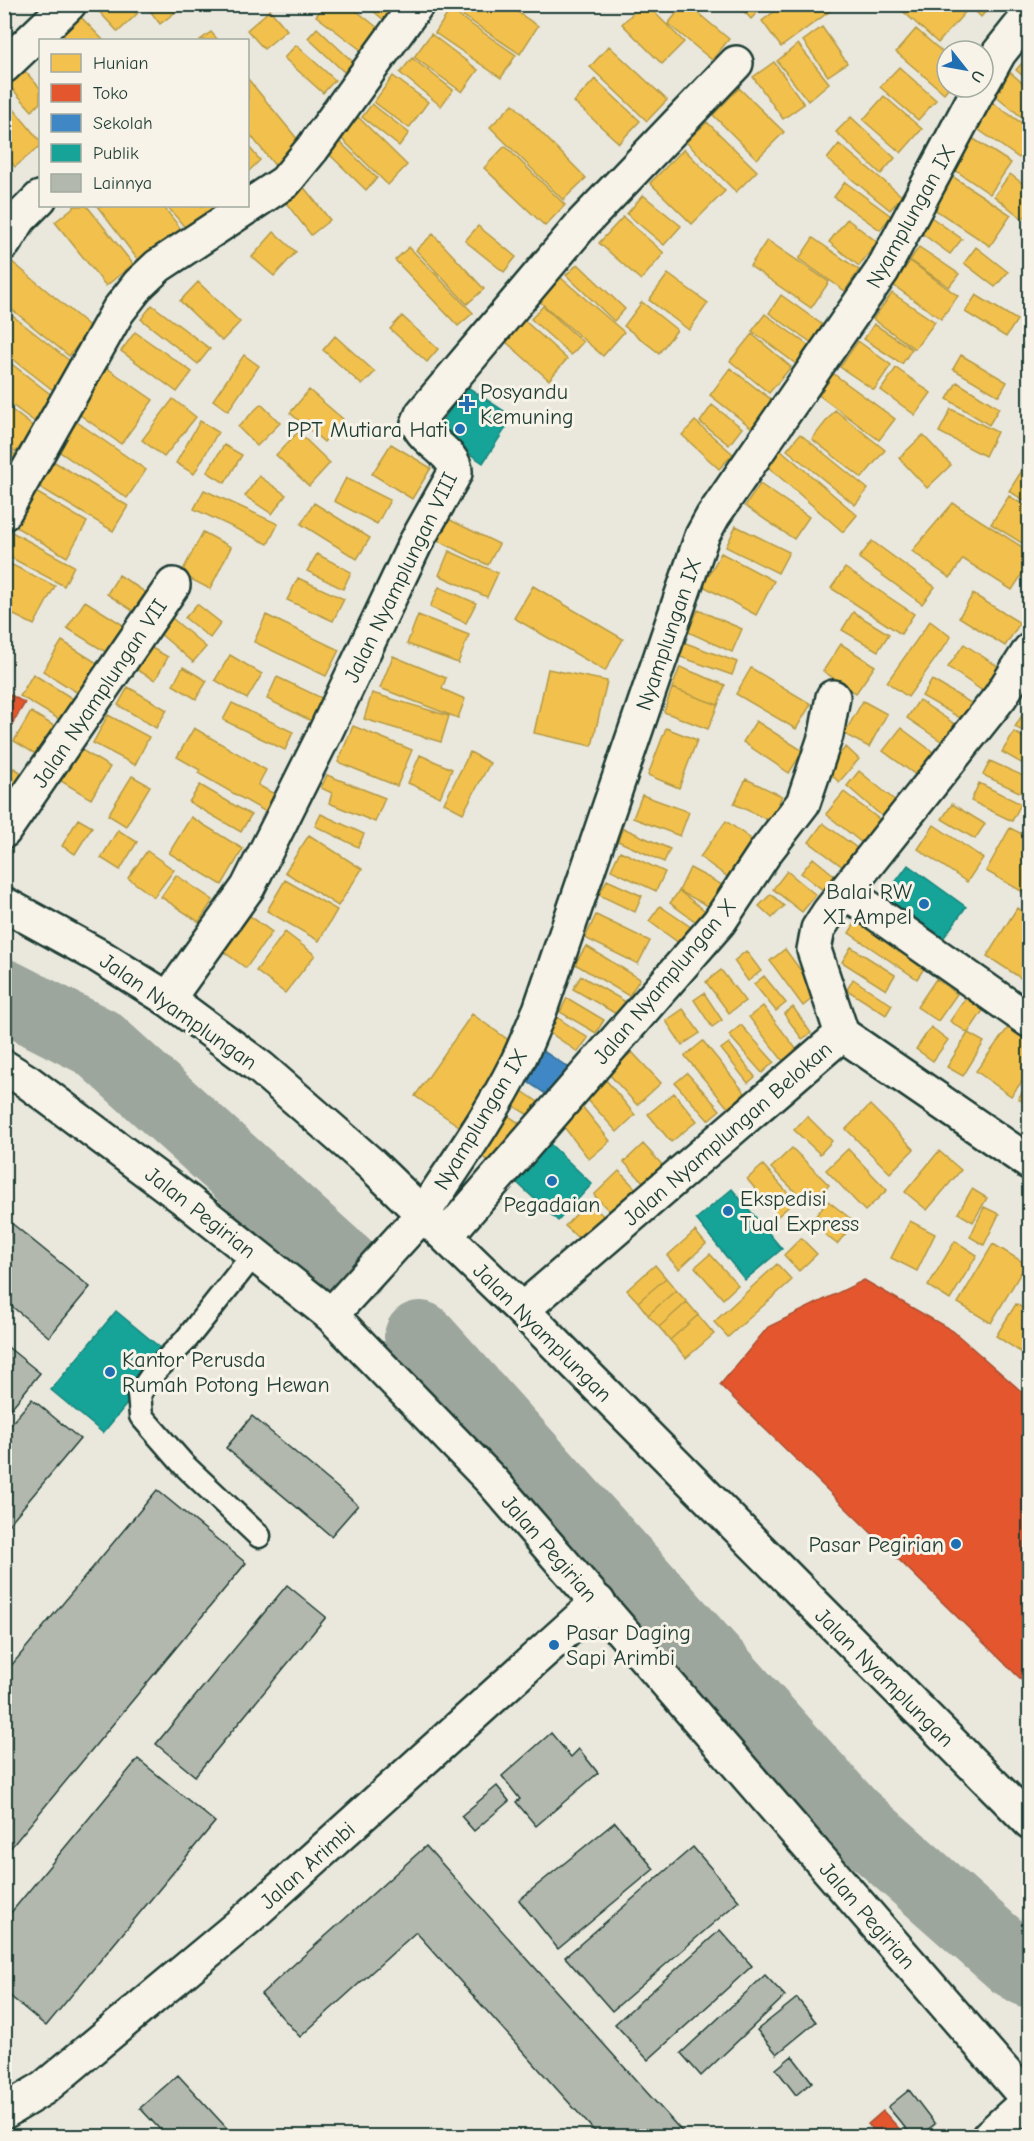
<svg xmlns="http://www.w3.org/2000/svg" width="1034" height="2141" font-family="'Comic Neue',sans-serif">
  <rect width="100%" height="100%" fill="#eae8dd"/>
  <filter id="ink" filterUnits="userSpaceOnUse"><feTurbulence type="fractalNoise" baseFrequency=".0167" numOctaves="2"/><feDisplacementMap in="SourceGraphic" scale="12" xChannelSelector="R" yChannelSelector="G"/><feConvolveMatrix kernelMatrix="1 2 1 2 8 2 1 2 1" color-interpolation-filters="sRGB"/></filter>
  <g filter="url(#ink)">
    <path fill="#f2c14e" stroke="#b39946" stroke-width="1.5" d="M92 4H129L137 14 118 32Z
      M145 4H180L182 7 160 24Z
      M326 4H348L378 28 361 50 316 16Z
      M365 4H398L385 21Z
      M457 4H505L538 26 520 54 453 9Z
      M642 4H646L684 42 662 64 622 24Z
      M684 4H687L729 39 712 60 668 24Z
      M737 4H766L751 19Z
      M784 4H825L830 11 781 47 762 21Z
      M895 4H964L968 9 938 43Z
      M968 4H992L981 17Z
      M270 10 287 30 264 49 247 30Z
      M450 10 516 55 501 78 435 33Z
      M80 16 103 40H68L62 34Z
      M822 27 847 63 828 76 803 41Z
      M317 28 353 62 344 72 308 38Z
      M916 29 947 56V87H949L944 93 896 52Z
      M211 32 218 40H200Z
      M431 34 478 70 462 92 414 57Z
      M798 44 829 83 808 101 777 61Z
      M296 45 335 80 323 93 284 58Z
      M609 46 667 100 647 121 590 67Z
      M1030 54V82L1016 70Z
      M412 58 453 90 441 106 400 73Z
      M774 62 804 104 783 119 753 77Z
      M899 67 936 100 918 120 880 87Z
      M22 68 40 88V103L32 111 6 82Z
      M1006 69 1030 89V113L1024 119 989 90Z
      M393 76 428 102 409 128 374 102Z
      M248 79 303 146 276 167 248 132Z
      M595 79 640 121 619 143 574 102Z
      M739 88 784 132 757 159 713 115Z
      M884 96 922 129 901 153 863 120Z
      M4 97 40 141V146L15 167 4 153Z
      M986 98 1030 129V143L1019 158 969 123Z
      M372 104 409 133 399 146 362 117Z
      M513 104 586 178 563 200 490 127Z
      M358 117 407 165 388 185 339 136Z
      M851 117 895 158 881 174 836 132Z
      M707 122 757 171 736 192 686 142Z
      M969 136 1011 163 990 194 949 166Z
      M338 140 377 178 366 190 327 152Z
      M839 144 902 196 890 210 827 159Z
      M248 146 260 160 248 172Z
      M505 146 565 205 545 226 484 168Z
      M684 149 725 191 692 224 650 183Z
      M1010 174 1030 189V211L1023 219 994 196Z
      M952 176 1011 215 990 246 931 207Z
      M298 180 330 220 311 235 279 194Z
      M845 182 891 216 880 230 834 197Z
      M643 195 681 226 664 245 627 214Z
      M75 206H87L133 264 106 286 55 222Z
      M97 206H163L181 229 138 260Z
      M167 206H210L214 209 188 231Z
      M928 215 962 239 950 254 917 230Z
      M623 217 664 253 641 280 599 243Z
      M847 219 877 242 859 266 829 242Z
      M478 226 516 257 504 272 465 241Z
      M274 232 296 252 274 276 252 257Z
      M433 234 484 289 467 304 416 250Z
      M813 238 859 270 845 291 799 259Z
      M767 240 829 282 811 308 750 266Z
      M409 247 473 313 458 326 395 260Z
      M919 247 959 274 949 287 910 260Z
      M976 247 1008 272 995 287 964 263Z
      M11 261 92 328 69 356 4 303V269Z
      M910 261 958 296 941 319 893 285Z
      M578 264 625 309 614 321 566 275Z
      M668 274 708 303 689 330 649 300Z
      M560 277 624 332 603 356 540 302Z
      M198 282 240 322 222 341 180 301Z
      M892 293 935 322 915 349 873 319Z
      M781 295 824 326 812 343 769 313Z
      M976 295 1017 320 1006 337 965 312Z
      M642 302 677 330 659 353 624 326Z
      M152 305 210 349 198 364 141 319Z
      M543 306 583 342 571 355 531 319Z
      M4 309 75 365 54 391 4 352Z
      M765 314 809 346 796 364 752 331Z
      M402 316 438 349 427 362 390 329Z
      M524 320 567 359 549 380 505 341Z
      M874 324 912 349 902 364 864 339Z
      M135 332 192 372 177 392 121 351Z
      M752 334 791 367 769 393 730 361Z
      M335 336 375 372 362 385 323 350Z
      M858 341 891 365 874 390 840 367Z
      M244 355 259 366 228 411 213 400Z
      M961 355 1007 382 999 396 953 369Z
      M4 358 54 397 35 422 4 399Z
      M107 368 153 400 121 444 76 412Z
      M730 368 773 401 752 428 710 395Z
      M896 368 931 393 915 415 881 390Z
      M831 372 895 419 879 440 816 393Z
      M957 382 999 408 989 425 947 399Z
      M309 390 343 419 324 442 290 413Z
      M173 399 196 417 164 457 142 440Z
      M4 404 35 428 16 452 4 443Z
      M261 404 280 423 257 446 238 427Z
      M712 405 742 428 729 445 700 422Z
      M951 409 997 432 985 456 939 432Z
      M835 410 885 450 862 478 812 439Z
      M200 421 218 432 194 474 176 463Z
      M695 421 733 454 719 469 682 435Z
      M77 422 146 470 127 498 57 450Z
      M298 432 330 463 309 486 276 455Z
      M800 434 868 489 855 505 787 450Z
      M923 435 951 465 927 488 899 458Z
      M391 444 431 468 412 499 372 474Z
      M4 445 17 456 4 472Z
      M224 445 242 455 225 483 207 472Z
      M781 450 857 515 843 532 767 466Z
      M48 458 128 506 113 531 33 483Z
      M1026 464 1030 467V504L1009 491Z
      M259 476 286 495 272 514 245 496Z
      M346 478 390 500 377 524 334 501Z
      M760 484 809 517 794 539 745 506Z
      M204 490 278 524 268 544 194 509Z
      M34 491 87 522 67 557 14 526Z
      M1009 496 1030 509V548L991 524Z
      M314 503 370 538 357 559 301 524Z
      M953 503 1030 552V562L1012 590 963 559 950 578 912 551Z
      M440 515 499 544 488 565 430 537Z
      M736 526 789 552 778 573 726 547Z
      M10 531 74 566 64 586 4 554V540Z
      M203 532 231 547 210 589 181 574Z
      M872 541 935 587 922 604 859 558Z
      M449 551 498 573 487 597 439 575Z
      M721 553 774 581 756 615 703 586Z
      M317 554 351 572 343 589 307 571Z
      M4 561 55 586 34 625 4 610Z
      M845 568 914 614 901 634 831 588Z
      M119 575 157 600 145 619 107 594Z
      M298 578 344 599 333 621 287 600Z
      M533 586 623 639 605 671 514 618Z
      M439 587 476 603 466 623 430 607Z
      M973 594 1020 623 1005 646 959 617Z
      M85 601 128 628 112 656 67 628Z
      M197 604 221 623 210 638 185 618Z
      M698 610 742 629 732 652 688 632Z
      M853 612 889 634 878 651 842 630Z
      M266 615 339 650 326 676 254 642Z
      M418 615 469 635 458 663 407 644Z
      M172 618 206 647 193 662 159 633Z
      M930 621 951 637 908 697 887 682Z
      M62 641 108 670 89 700 43 671Z
      M683 642 737 662 732 675 678 656Z
      M841 644 875 666 856 693 823 671Z
      M964 644 1003 670 987 694 948 667Z
      M150 647 168 657 155 680 137 670Z
      M230 655 262 674 247 699 215 680Z
      M393 656 446 678 442 689 465 699 458 718 380 688Z
      M183 667 207 681 196 699 173 685Z
      M680 667 725 685 718 705 672 688Z
      M751 668 811 704 796 729 736 694Z
      M548 669 607 681 592 746 534 733Z
      M33 674 75 700 62 721 20 696Z
      M277 677 326 700 315 723 267 699Z
      M932 680 971 703 962 719 922 696Z
      M128 687 167 710 156 728 118 705Z
      M672 688 718 705 708 729 664 712Z
      M372 693 449 716 441 742 364 719Z
      M919 700 956 725 944 743 907 718Z
      M863 701 887 714 869 747 844 734Z
      M232 703 293 732 285 750 223 720Z
      M1027 707 1030 708V735L1015 727Z
      M31 712 64 732 47 761 14 741Z
      M108 715 149 737 135 765 93 743Z
      M756 721 803 751 789 773 743 742Z
      M353 726 412 750 397 786 338 762Z
      M194 728 266 770 258 785 276 795 266 812 198 773 200 770 177 757Z
      M666 728 697 740 679 788 648 775Z
      M901 728 941 758 924 781 883 751Z
      M1014 732 1030 741V768L1002 752Z
      M846 747 859 759 839 782 825 769Z
      M80 749 110 767 91 799 61 781Z
      M470 752 490 763 463 813 444 803Z
      M420 755 452 769 440 797 408 783Z
      M990 761 1030 779V797L983 775Z
      M14 768 36 782 21 808 4 798V784Z
      M859 771 897 802 884 818 847 786Z
      M327 775 385 798 375 822 329 803 332 793 321 788Z
      M132 776 150 786 126 826 108 815Z
      M746 779 782 796 770 821 734 804Z
      M979 783 1021 804 1012 821 971 801Z
      M200 785 251 815 241 832 189 802Z
      M844 792 880 820 862 843 826 814Z
      M642 795 689 812 680 836 633 818Z
      M952 804 985 824 975 839 942 819Z
      M321 814 364 834 358 847 315 826Z
      M191 817 243 849 222 885 169 853Z
      M78 819 92 827 75 854 62 846Z
      M726 821 762 847 736 883 700 857Z
      M823 823 861 851 847 870 809 842Z
      M934 825 983 858 967 882 918 849Z
      M623 828 670 849 664 862 618 841Z
      M1010 828 1030 838V881L1023 892 986 871Z
      M118 830 137 842 120 870 101 858Z
      M309 835 362 869 338 906 285 872Z
      M147 851 174 870 154 897 128 878Z
      M620 851 665 872 656 891 611 870Z
      M813 858 844 883 832 897 801 873Z
      M690 868 730 889 718 911 679 891Z
      M787 871 816 895 802 912 773 889Z
      M176 875 213 900 199 922 161 897Z
      M285 880 337 910 319 941 267 911Z
      M607 880 642 896 635 912 599 895Z
      M679 891 712 916 703 927 670 903Z
      M771 894 784 906 772 918 759 906Z
      M660 906 695 930 683 946 649 921Z
      M1017 908 1030 916V968L1022 979 987 956Z
      M246 913 272 932 246 968 220 949Z
      M596 915 650 941 638 964 585 938Z
      M857 920 925 967 917 979 849 933Z
      M285 932 315 955 285 993 256 971Z
      M586 946 640 979 629 996 575 964Z
      M851 947 895 975 886 990 842 962Z
      M785 949 818 994 803 1006 770 961Z
      M746 951 761 971 748 981 734 961Z
      M721 970 745 1001 729 1013 706 982Z
      M581 976 626 1002 618 1015 573 989Z
      M764 976 786 1003 776 1011 754 984Z
      M853 979 892 1005 886 1015 847 990Z
      M936 979 957 994 938 1021 917 1007Z
      M704 993 722 1020 712 1027 694 1000Z
      M967 996 984 1009 968 1033 950 1021Z
      M567 998 604 1020 596 1033 560 1012Z
      M763 1006 797 1050 783 1061 749 1017Z
      M793 1007 811 1033 802 1039 784 1014Z
      M683 1009 700 1033 682 1045 666 1021Z
      M472 1014 514 1044 459 1126 415 1096Z
      M555 1016 588 1038 578 1052 546 1030Z
      M741 1025 774 1062 762 1073 729 1035Z
      M1010 1025 1030 1039V1071L1011 1096 976 1071Z
      M931 1027 948 1040 933 1061 916 1049Z
      M968 1033 984 1042 963 1076 947 1067Z
      M703 1041 745 1093 728 1108 685 1056Z
      M729 1043 755 1077 748 1083 721 1049Z
      M632 1052 661 1083 637 1105 608 1073Z
      M687 1073 720 1110 708 1120 675 1083Z
      M1030 1079V1105L1018 1099Z
      M606 1080 635 1115 617 1132 586 1098Z
      M522 1091 547 1108 538 1121 512 1105Z
      M674 1093 697 1121 671 1142 648 1114Z
      M581 1105 610 1141 589 1159 560 1122Z
      M870 1105 914 1149 890 1173 846 1129Z
      M498 1109 525 1127 497 1167 471 1149Z
      M807 1116 832 1141 820 1154 794 1130Z
      M643 1144 666 1169 647 1186 624 1162Z
      M792 1148 829 1185 809 1205 771 1168Z
      M848 1149 887 1190 865 1211 826 1170Z
      M939 1151 961 1170 927 1210 905 1192Z
      M763 1165 795 1201 778 1216 747 1179Z
      M619 1171 639 1192 614 1216 594 1195Z
      M972 1189 987 1198 973 1222 958 1213Z
      M828 1201 855 1222 837 1244 810 1223Z
      M588 1202 609 1221 587 1246 565 1226Z
      M984 1207 999 1214 984 1245 970 1237Z
      M910 1221 935 1234 917 1271 891 1258Z
      M695 1231 706 1244 679 1269 667 1256Z
      M801 1238 817 1254 799 1271 784 1255Z
      M955 1241 977 1255 950 1300 928 1286Z
      M993 1244 1026 1264 991 1323 958 1303Z
      M710 1254 738 1285 723 1299 695 1267Z
      M777 1264 792 1280 728 1337 714 1322Z
      M655 1265 666 1278 638 1302 627 1290Z
      M666 1278 676 1290 648 1315 638 1302Z
      M676 1290 687 1302 659 1327 648 1315Z
      M687 1302 698 1315 670 1340 659 1327Z
      M1016 1304 1030 1312V1341L1022 1353 996 1336Z
      M698 1315 714 1334 686 1358 670 1340Z"/>
    <path fill="#e4572e" stroke="#a94f30" stroke-width="1.5" d="M4 691 25 703 4 737Z
      M864 1280 953 1331 1030 1399V1688L720 1385 768 1327Z
      M883 2111 906 2136H878L868 2124Z"/>
    <path fill="#3f88c5" stroke="#35729a" stroke-width="1.5" d="M540 1049 574 1071 555 1100 520 1077Z"/>
    <path fill="#17a398" stroke="#19847a" stroke-width="1.5" d="M466 386 513 417 483 463 436 431Z
      M908 865 966 907 940 943 882 900Z
      M547 1141 592 1184 558 1221 512 1178Z
      M732 1189 782 1249 745 1280 696 1219Z
      M116 1311 168 1354 103 1433 51 1390Z"/>
    <g fill="none" stroke-linecap="round" stroke-linejoin="round">
      <path stroke="#9ca69c" stroke-width="72" d="M4 995 98 1043 350 1271
        M420 1337 850 1817 1015 1963 1030 1972"/>
    </g>
    <path fill="#b2b8ae" stroke="#1f3d34" stroke-width="1.5" d="M4 1217 90 1287 49 1337 4 1300Z
      M4 1344 40 1373 4 1417Z
      M32 1399 80 1439 4 1530V1432Z
      M252 1416 358 1505 331 1536 226 1448Z
      M157 1490 246 1563 4 1856V1670L6 1672Z
      M287 1585 326 1617 195 1776 156 1744Z
      M551 1733 571 1757 579 1749 598 1773 536 1826 516 1802 520 1799 502 1776Z
      M138 1759 215 1822 46 2026 4 1991V1921Z
      M497 1786 509 1801 474 1831 461 1816Z
      M615 1822 654 1869 558 1949 519 1900Z
      M426 1846 686 2136H599L416 1932 300 2037 261 1994Z
      M693 1847 739 1901 612 2011 565 1957Z
      M720 1930 752 1966 648 2060 615 2024Z
      M765 1975 785 1996 701 2076 681 2053Z
      M797 1998 816 2022 777 2054 757 2030Z
      M792 2056 812 2082 796 2095 776 2069Z
      M178 2075 234 2136H166L140 2108Z
      M909 2090 935 2124 919 2136H912L888 2107Z"/>
    <g fill="none" stroke-linecap="round" stroke-linejoin="round">
      <g stroke="#1f3d34" stroke-width="27">
        <path id="service" d="M254 1254 185 1341 155 1371 139 1394 141 1416 184 1465 259 1536"/>
      </g>
      <g stroke="#1f3d34" stroke-width="38">
        <path id="minor" d="M4 66 69 4
          M983 82 999 53 1030 14
          M4 243 20 218 40 198
          M4 513 118 311 139 284 158 266 285 182 312 149 417 4
          M4 831 173 585
          M846 892 1030 1021
          M168 999 248 887 324 735 415 544 455 473C457 454 425 442 418 424L422 414 583 223 736 63
          M842 1034 814 950 818 929 829 912 1000 697 1030 650
          M423 1214C455 1165 490 1117 516 1065 525 1047 532 1028 540 1010L702 536 713 516 882 271 980 87
          M446 1236 719 922 766 851 803 803 826 735 833 697
          M522 1310 842 1034 1030 1163
          M4 2112 44 2088 248 1918 598 1602"/>
      </g>
      <g stroke="#1f3d34" stroke-width="38">
        <path id="tertiary" d="M331 1315 423 1214"/>
      </g>
      <g stroke="#1f3d34" stroke-width="38">
        <path id="secondary" d="M4 904 99 956 168 999 261 1068 371 1164 522 1310 1030 1822
          M4 1067 28 1082 186 1200 331 1315 492 1481 1030 2102"/>
      </g>
      <g stroke="#1f3d34" stroke-width="38">
        <path id="trunk" d="M989 2136 1030 2099"/>
      </g>
      <use href="#service" stroke="#f7f3e8" stroke-width="22"/>
      <use href="#minor" stroke="#f7f3e8" stroke-width="33"/>
      <use href="#tertiary" stroke="#f7f3e8" stroke-width="33"/>
      <use href="#secondary" stroke="#f7f3e8" stroke-width="33"/>
      <use href="#trunk" stroke="#f7f3e8" stroke-width="33"/>
    </g>
  </g>
  <g fill="#1f6fb2" stroke="#f7f3e8" stroke-width="2">
    <path d="M464 395h6v6h6v6h-6v6h-6v-6h-6v-6h6z"/>
    <circle cx="460" cy="429" r="6"/>
    <circle cx="924" cy="904" r="6"/>
    <circle cx="552" cy="1181" r="6"/>
    <circle cx="728" cy="1211" r="6"/>
    <circle cx="110" cy="1372" r="6"/>
    <circle cx="956" cy="1544" r="6"/>
    <circle cx="554" cy="1645" r="6"/>
  </g>
  <g text-anchor="middle" stroke-width="6" stroke-linejoin="round" paint-order="stroke">
    <g font-size="22" fill="#1f3d34" stroke="#f7f3e8">
      <text transform="translate(910 216) rotate(-61)" y="8">Nyamplungan IX</text>
      <text transform="translate(400 577) rotate(-64)" y="8">Jalan Nyamplungan VIII</text>
      <text transform="translate(668 634) rotate(-71)" y="8">Nyamplungan IX</text>
      <text transform="translate(99 693) rotate(-56)" y="8">Jalan Nyamplungan VII</text>
      <text transform="translate(664 981) rotate(-50)" y="8">Jalan Nyamplungan X</text>
      <text transform="translate(179 1011) rotate(35)" y="8">Jalan Nyamplungan</text>
      <text transform="translate(480 1119) rotate(-59)" y="8">Nyamplungan IX</text>
      <text transform="translate(727 1133) rotate(-41)" y="8">Jalan Nyamplungan Belokan</text>
      <text transform="translate(201 1212) rotate(38)" y="8">Jalan Pegirian</text>
      <text transform="translate(543 1332) rotate(45)" y="8">Jalan Nyamplungan</text>
      <text transform="translate(550 1548) rotate(49)" y="8">Jalan Pegirian</text>
      <text transform="translate(885 1677) rotate(45)" y="8">Jalan Nyamplungan</text>
      <text transform="translate(307 1865) rotate(-42)" y="8">Jalan Arimbi</text>
      <text transform="translate(868 1915) rotate(49)" y="8">Jalan Pegirian</text>
    </g>
    <g font-size="22" fill="#1f3d34" stroke="#f7f3e8" text-anchor="start">
      <text x="480" y="399">Posyandu<tspan x="480" dy="25">Kemuning</tspan></text>
      <text x="448" y="437" text-anchor="end">PPT Mutiara Hati</text>
      <text x="912" y="899" text-anchor="end">Balai RW<tspan x="912" dy="25">XI Ampel</tspan></text>
      <text x="740" y="1206">Ekspedisi<tspan x="740" dy="25">Tual Express</tspan></text>
      <text x="552" y="1212" text-anchor="middle">Pegadaian</text>
      <text x="122" y="1367">Kantor Perusda<tspan x="122" dy="25">Rumah Potong Hewan</tspan></text>
      <text x="944" y="1552" text-anchor="end">Pasar Pegirian</text>
      <text x="566" y="1640">Pasar Daging<tspan x="566" dy="25">Sapi Arimbi</tspan></text>
    </g>
  </g>
  <rect width="1034" height="2141" fill="none" stroke="#f7f3e8" stroke-width="24"/>
  <rect x="12" y="12" width="1010" height="2117" fill="none" stroke="#1f3d34" stroke-width="2" filter="url(#ink)"/>
  <rect x="39" y="39" width="210" height="168" fill="#f7f3e8" stroke="#a1aaa0" stroke-width="1.5"/>
  <rect x="51" y="54" width="30" height="18" fill="#f2c14e" stroke="#a1aaa0" stroke-width="1.5"/>
  <text x="93" y="69" font-size="18" fill="#1f3d34">Hunian</text>
  <rect x="51" y="84" width="30" height="18" fill="#e4572e" stroke="#a1aaa0" stroke-width="1.5"/>
  <text x="93" y="99" font-size="18" fill="#1f3d34">Toko</text>
  <rect x="51" y="114" width="30" height="18" fill="#3f88c5" stroke="#a1aaa0" stroke-width="1.5"/>
  <text x="93" y="129" font-size="18" fill="#1f3d34">Sekolah</text>
  <rect x="51" y="144" width="30" height="18" fill="#17a398" stroke="#a1aaa0" stroke-width="1.5"/>
  <text x="93" y="159" font-size="18" fill="#1f3d34">Publik</text>
  <rect x="51" y="174" width="30" height="18" fill="#b2b8ae" stroke="#a1aaa0" stroke-width="1.5"/>
  <text x="93" y="189" font-size="18" fill="#1f3d34">Lainnya</text>
  <g transform="translate(965 69) rotate(121)"><circle r="28" fill="#f7f3e8" stroke="#a1aaa0" stroke-width="1.5"/>
  <path d="M0-4.5L10 22L0 15L-10 22Z" fill="#1f6fb2"/>
  <text y="-9" font-size="16" font-weight="bold" text-anchor="middle" fill="#1f3d34">U</text>
  </g>
</svg>
